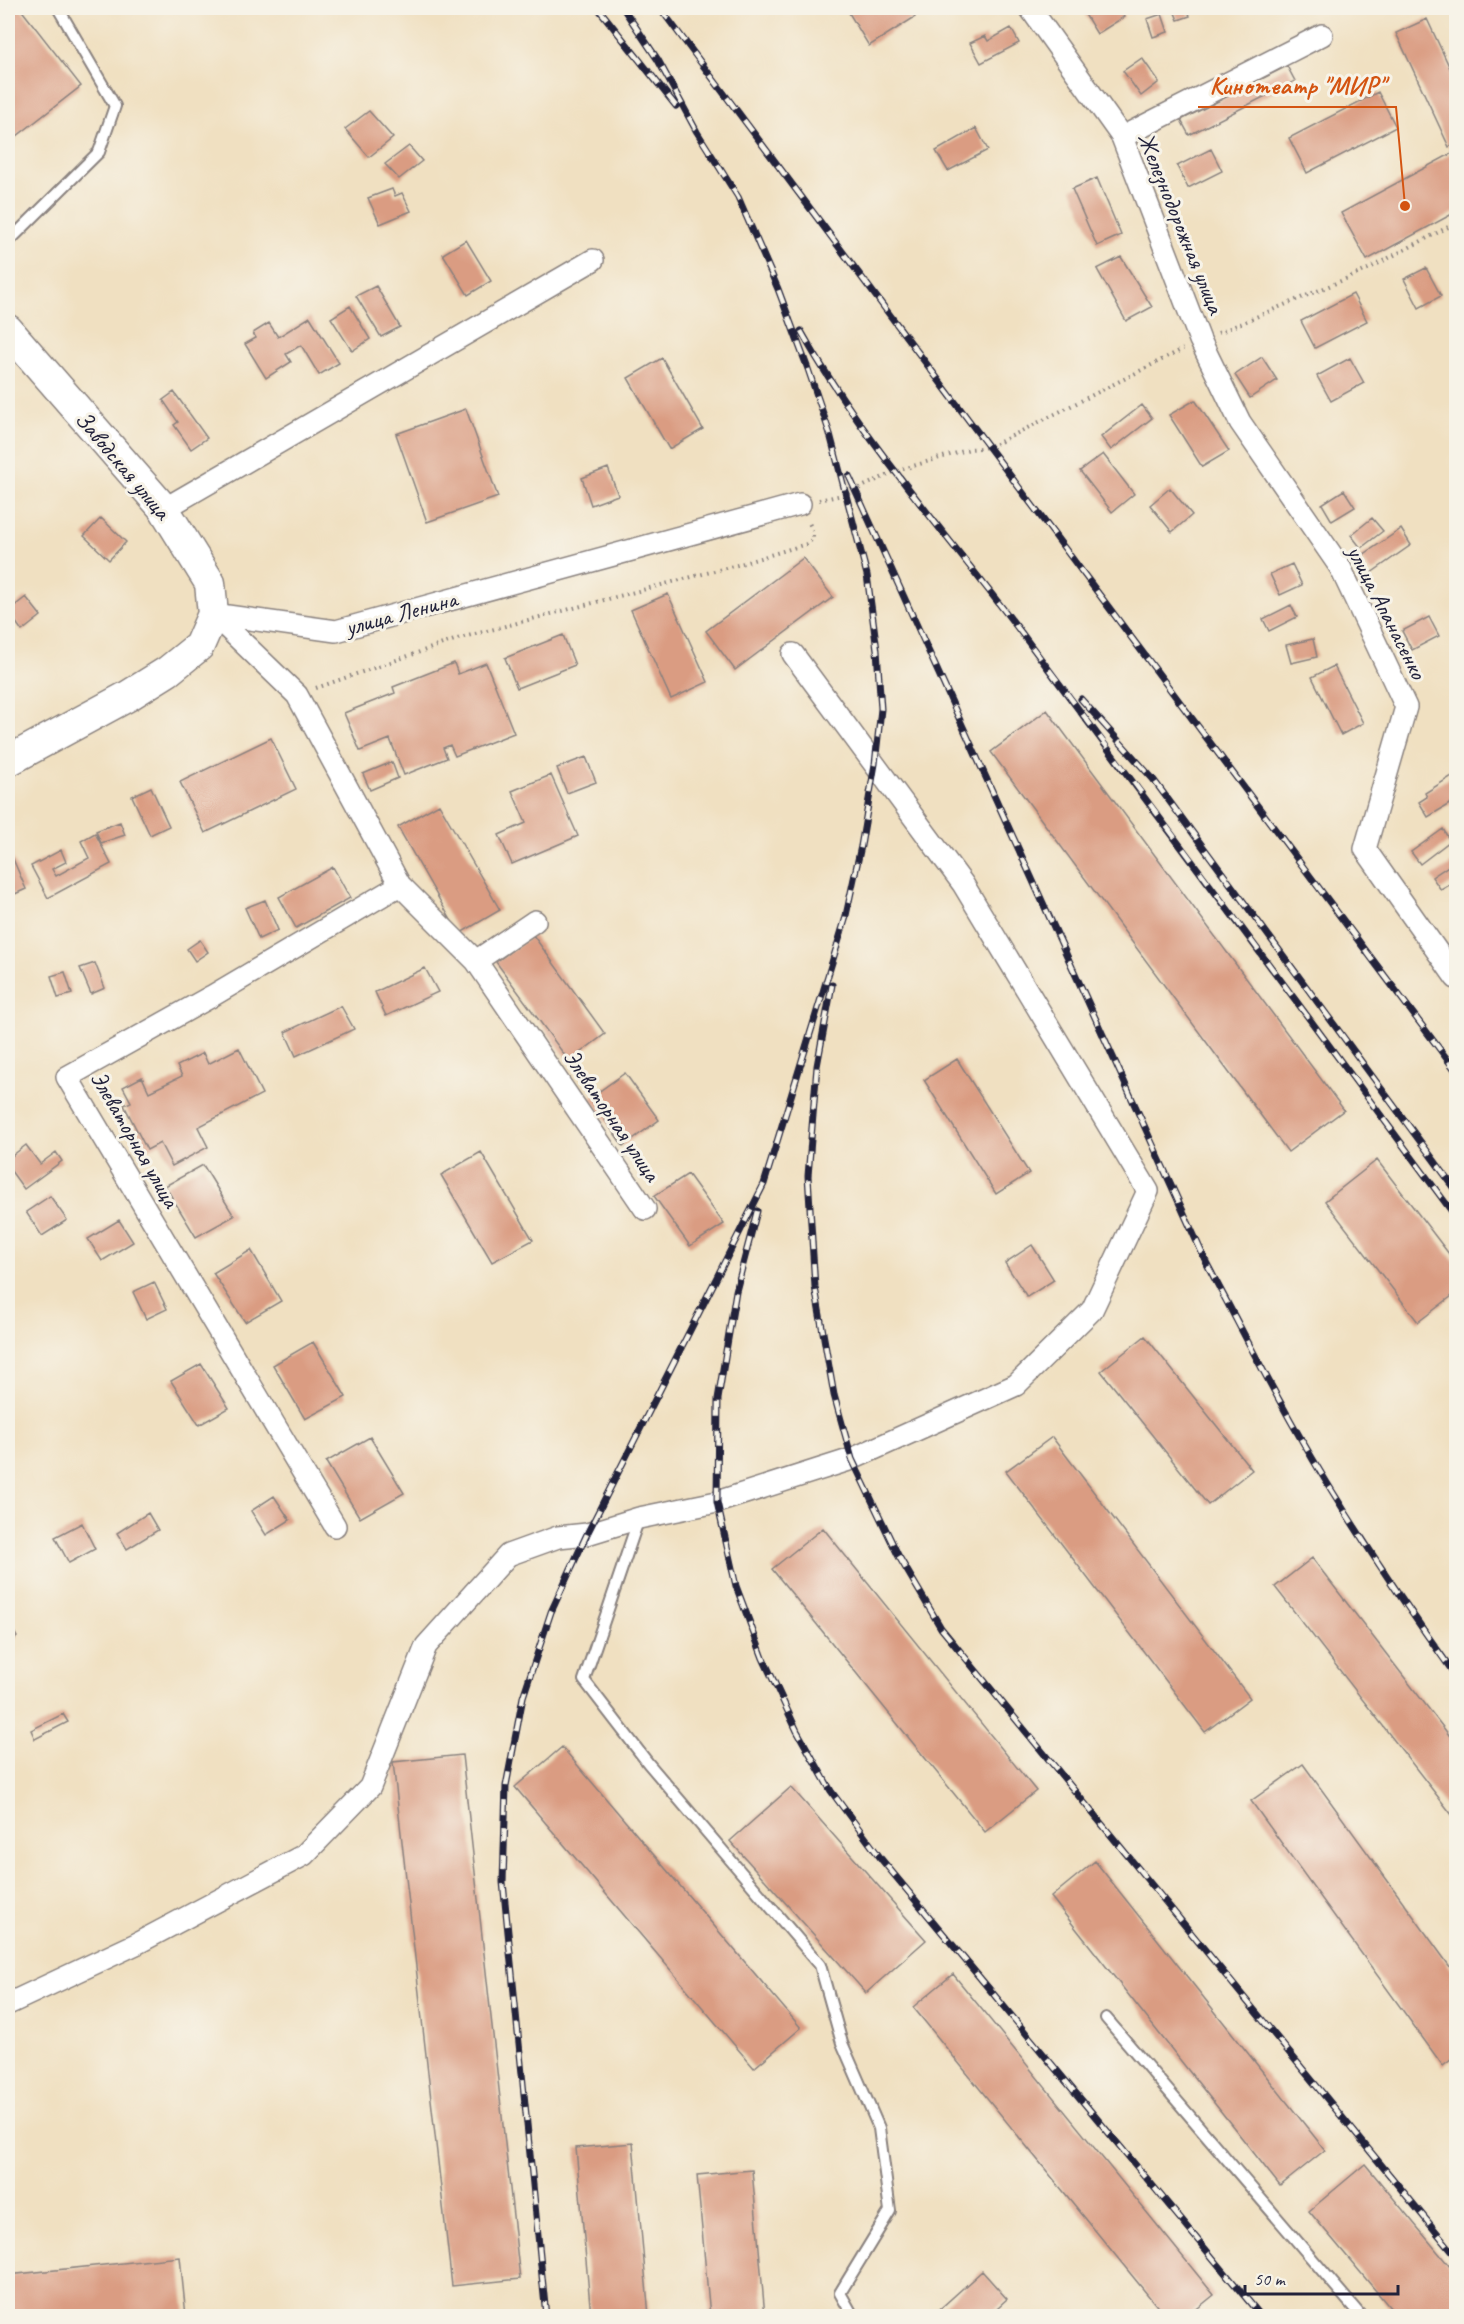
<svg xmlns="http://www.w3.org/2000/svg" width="1464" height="2324" font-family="Caveat,sans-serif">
  <rect width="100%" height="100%" fill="#f7f3e8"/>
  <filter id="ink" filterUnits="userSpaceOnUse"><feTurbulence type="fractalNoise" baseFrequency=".0167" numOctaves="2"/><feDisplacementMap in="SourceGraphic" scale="12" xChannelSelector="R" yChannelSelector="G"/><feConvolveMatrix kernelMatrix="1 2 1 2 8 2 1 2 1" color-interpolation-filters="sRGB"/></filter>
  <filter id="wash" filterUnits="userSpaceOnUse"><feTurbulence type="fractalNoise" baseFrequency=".008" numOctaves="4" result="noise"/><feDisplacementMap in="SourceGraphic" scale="24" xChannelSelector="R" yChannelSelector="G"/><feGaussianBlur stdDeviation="1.35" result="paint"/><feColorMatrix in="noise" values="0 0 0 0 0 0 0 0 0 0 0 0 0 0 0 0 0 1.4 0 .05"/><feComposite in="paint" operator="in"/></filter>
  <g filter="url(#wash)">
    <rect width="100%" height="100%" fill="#f0e0c1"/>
    <g id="blocks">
      <path fill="#da9c82" d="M8 8H20L81 86 8 143Z
        M857 8H888L889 9 909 8 915 17 869 46 849 13Z
        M1089 8H1119L1124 17 1097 34 1083 11Z
        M1173 8H1187L1190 16 1178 20Z
        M1162 14 1168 32 1153 37 1147 19Z
        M1427 19 1456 81V143L1449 147 1396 33Z
        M1011 28 1019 43 981 63 970 43 985 36 988 41Z
        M1142 58 1159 82 1141 96 1123 71Z
        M1287 66 1295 81 1189 135 1181 120Z
        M1378 92 1396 127 1307 173 1289 138Z
        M369 111 393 138 369 157 345 129Z
        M976 128 988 150 948 171 936 151Z
        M409 146 422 161 399 179 385 164Z
        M1211 149 1222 171 1188 188 1177 166Z
        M1456 151V212L1367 260 1341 213Z
        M1097 178 1121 235 1097 246 1072 189Z
        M392 189 395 196 402 193 411 211 380 224 368 198Z
        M466 240 491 281 468 295 443 254Z
        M1121 257 1152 307 1126 321 1097 269Z
        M1426 268 1441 296 1419 308 1404 279Z
        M376 286 400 327 381 337 356 296Z
        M1353 294 1367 321 1315 348 1301 321Z
        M350 306 370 339 352 351 331 318Z
        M310 317 339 363 319 375 301 345 286 354 291 362 266 378 245 344 256 338 253 333 269 323 278 337Z
        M1262 357 1277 380 1250 398 1235 375Z
        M662 358 703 429 669 449 628 378Z
        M1350 358 1364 383 1331 401 1317 376Z
        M174 392 207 438 191 449 174 425 178 422 163 400Z
        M1195 400 1229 451 1202 467 1169 415Z
        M1142 405 1152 418 1111 450 1101 437Z
        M466 409 498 497 427 522 396 434Z
        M1103 454 1134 494 1112 512 1080 471Z
        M608 468 618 495 591 505 582 478Z
        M1170 488 1192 515 1172 532 1150 505Z
        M1344 490 1355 507 1332 521 1322 504Z
        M101 518 126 542 109 560 84 536Z
        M1372 518 1383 531 1361 548 1351 535Z
        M1401 529 1411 545 1371 573 1360 557Z
        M803 558 833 597 735 670 706 631Z
        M1292 564 1302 585 1280 595 1270 574Z
        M668 594 708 682 671 699 631 610Z
        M26 597 41 616 22 631 8 611Z
        M1291 605 1297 617 1269 631 1263 619Z
        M1429 617 1439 636 1412 650 1402 631Z
        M563 635 575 665 517 688 505 658Z
        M1313 639 1317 657 1291 663 1286 645Z
        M454 663 458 674 486 663 514 733 455 756 450 745 443 748 447 758 404 775 390 739 360 751 344 713 395 693 393 687Z
        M1334 666 1363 723 1341 735 1312 677Z
        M1047 710 1344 1110 1288 1152 991 752Z
        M271 738 296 789 205 833 180 782Z
        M586 757 596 782 567 793 557 768Z
        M392 762 398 778 370 790 363 774Z
        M1455 774 1456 800 1428 817 1419 802 1427 797 1425 793Z
        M551 775 578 836 512 864 499 835 526 823 512 791Z
        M151 787 169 826 150 835 132 796Z
        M439 804 500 910 459 934 398 827Z
        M120 822 125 835 101 843 96 831Z
        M1443 829 1450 841 1420 864 1411 852Z
        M95 833 111 864 48 898 31 866 61 850 66 862 52 869 56 876 89 858 81 841Z
        M13 859 26 889 8 897V861Z
        M1456 861V881L1441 890 1432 877Z
        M333 867 350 898 296 928 279 897Z
        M265 900 278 930 259 939 245 908Z
        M533 935 605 1034 569 1061 496 962Z
        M200 940 208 952 195 961 187 949Z
        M95 963 105 988 91 994 80 968Z
        M425 968 438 992 386 1016 375 992Z
        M65 972 72 994 58 998 51 976Z
        M341 1006 354 1029 296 1056 285 1032Z
        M239 1048 262 1094 198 1127 208 1147 172 1166 160 1143 147 1150 124 1105 131 1102 123 1087 142 1077 149 1092 182 1076 177 1066 203 1053 208 1064Z
        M957 1059 1029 1173 996 1194 924 1080Z
        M625 1073 659 1120 623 1146 590 1098Z
        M26 1145 40 1164 56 1152 62 1161 24 1189 8 1167V1159Z
        M481 1152 533 1240 492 1262 441 1175Z
        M1377 1160 1456 1263V1293L1418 1322 1325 1201Z
        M203 1165 234 1216 196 1237 165 1186Z
        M688 1174 724 1224 690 1246 654 1196Z
        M50 1196 67 1220 42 1236 26 1212Z
        M119 1220 133 1242 102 1261 88 1239Z
        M1032 1245 1054 1280 1027 1297 1005 1263Z
        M251 1250 281 1301 245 1322 213 1273Z
        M154 1282 167 1309 146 1319 133 1292Z
        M1145 1336 1252 1470 1208 1505 1101 1371Z
        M313 1342 346 1397 305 1419 273 1365Z
        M201 1364 229 1408 199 1425 171 1381Z
        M370 1437 404 1493 360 1518 326 1462Z
        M1052 1437 1250 1698 1205 1732 1006 1471Z
        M274 1496 290 1520 266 1535 251 1511Z
        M148 1513 158 1530 127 1549 117 1533Z
        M82 1523 95 1549 69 1563 55 1537Z
        M823 1528 1036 1791 985 1832 772 1569Z
        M1312 1558 1456 1744V1820L1275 1587Z
        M8 1621 17 1637 8 1644Z
        M63 1714 68 1722 35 1739 31 1730Z
        M562 1747 801 2028 754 2068 515 1787Z
        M462 1755 520 2279 452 2286 393 1762Z
        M1303 1764 1456 1975V2056L1443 2066 1251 1801Z
        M791 1787 926 1940 866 1993 730 1841Z
        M1095 1861 1325 2150 1280 2186 1051 1897Z
        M953 1974 1214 2295 1188 2316H1165L913 2007Z
        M633 2143 649 2316H591L576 2148Z
        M1365 2164 1456 2274V2316H1397L1309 2211Z
        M752 2170 765 2316H710L697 2175Z
        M180 2257 186 2316H8V2275Z
        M982 2271 1007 2299 988 2316H932Z"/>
    </g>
  </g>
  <g filter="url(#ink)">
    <use href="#blocks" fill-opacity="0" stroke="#89817e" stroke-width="1.5"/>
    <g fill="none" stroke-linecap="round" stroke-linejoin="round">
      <g stroke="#89817e" stroke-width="14">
        <path id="lane" d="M8 242 99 152 115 106 58 8
          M639 1518 584 1680 648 1763 820 1965 842 2043 879 2128 890 2211 840 2293 853 2316
          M1106 2018 1361 2316"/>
      </g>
      <g stroke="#89817e" stroke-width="24">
        <path id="street" d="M1030 8 1122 137 1200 340 1240 422 1340 567 1406 707 1365 849 1456 978
          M1122 137 1322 35
          M164 509 593 260
          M213 614 336 631 800 504
          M213 614 297 695 400 885 476 961 535 921
          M476 961 645 1209
          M335 1526 67 1077 212 996 400 885
          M8 2004 136 1944 304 1855 370 1787 426 1646 508 1555 558 1537 587 1534 639 1518 717 1502 852 1459 1016 1385 1092 1310 1148 1191 963 884 793 654"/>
      </g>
      <g stroke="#89817e" stroke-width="33">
        <path id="secondary" d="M8 330 164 509 210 583 213 614 199 646 168 671 128 696 8 761"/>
      </g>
      <path stroke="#89817e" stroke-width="4" stroke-dasharray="1.5 4.5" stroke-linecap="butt" d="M1218 333 1362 272 1456 223
        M819 500 847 494 896 471 970 449 990 447 1183 349
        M316 688 460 638 737 565 806 544 813 539V531L808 521"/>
      <use href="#lane" stroke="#fff" stroke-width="10"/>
      <use href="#street" stroke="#fff" stroke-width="21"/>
      <use href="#secondary" stroke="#fff" stroke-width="30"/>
      <g stroke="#22223b" stroke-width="7">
        <path id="rail" d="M598 8 676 106
          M660 8 1456 1071
          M801 331C863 442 950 537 1026 639 1171 831 1313 1024 1456 1217
          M849 476 1207 1264C1247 1340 1286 1417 1332 1491 1371 1554 1413 1616 1456 1676
          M1081 699 1153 779 1456 1190
          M832 985 817 1066 808 1176 815 1287 834 1395 852 1459 898 1555 941 1628 1456 2256
          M757 1211 736 1291 718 1399 717 1502 736 1586 763 1658 797 1731 831 1791 882 1860 1261 2316
          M546 2316 503 1882 506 1786 523 1697 551 1612 587 1534 764 1184 845 920 861 846 875 764 881 709 877 650 867 575 830 434 808 369 778 289 738 197 697 132 658 60 623 8"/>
      </g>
      <use href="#rail" stroke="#f7f3e8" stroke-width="4.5" stroke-dasharray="14" stroke-linecap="butt"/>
    </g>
  </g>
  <g text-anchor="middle" stroke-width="6" stroke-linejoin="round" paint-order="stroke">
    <g font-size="24" fill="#22223b" stroke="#f7f3e8">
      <text transform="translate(1181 223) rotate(68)" y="8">Железнодорожная улица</text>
      <text transform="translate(123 465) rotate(50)" y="8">Заводская улица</text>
      <text transform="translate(1387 612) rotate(63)" y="8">улица Апанасенко</text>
      <text transform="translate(401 613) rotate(-15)" y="8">улица Ленина</text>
      <text transform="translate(612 1115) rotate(56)" y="8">Элеваторная улица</text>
      <text transform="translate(135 1139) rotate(60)" y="8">Элеваторная улица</text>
    </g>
  </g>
  <path fill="none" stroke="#d45411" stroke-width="2" d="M1405 206L1396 107H1198"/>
  <circle fill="#d45411" stroke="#f7f3e8" stroke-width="2" cx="1405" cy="206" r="6"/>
  <g font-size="26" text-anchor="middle" font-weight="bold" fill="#d45411" stroke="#f7f3e8" stroke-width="6" stroke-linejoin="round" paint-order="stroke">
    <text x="1297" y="94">Кинотеатр "МИР"</text>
  </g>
  <rect width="1464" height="2324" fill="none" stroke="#f7f3e8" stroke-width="30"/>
  <path d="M1245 2285v9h153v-9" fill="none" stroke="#22223b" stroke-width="3"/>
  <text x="1254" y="2285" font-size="18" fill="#22223b" stroke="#f7f3e8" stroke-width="4.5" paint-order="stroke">50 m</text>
</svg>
